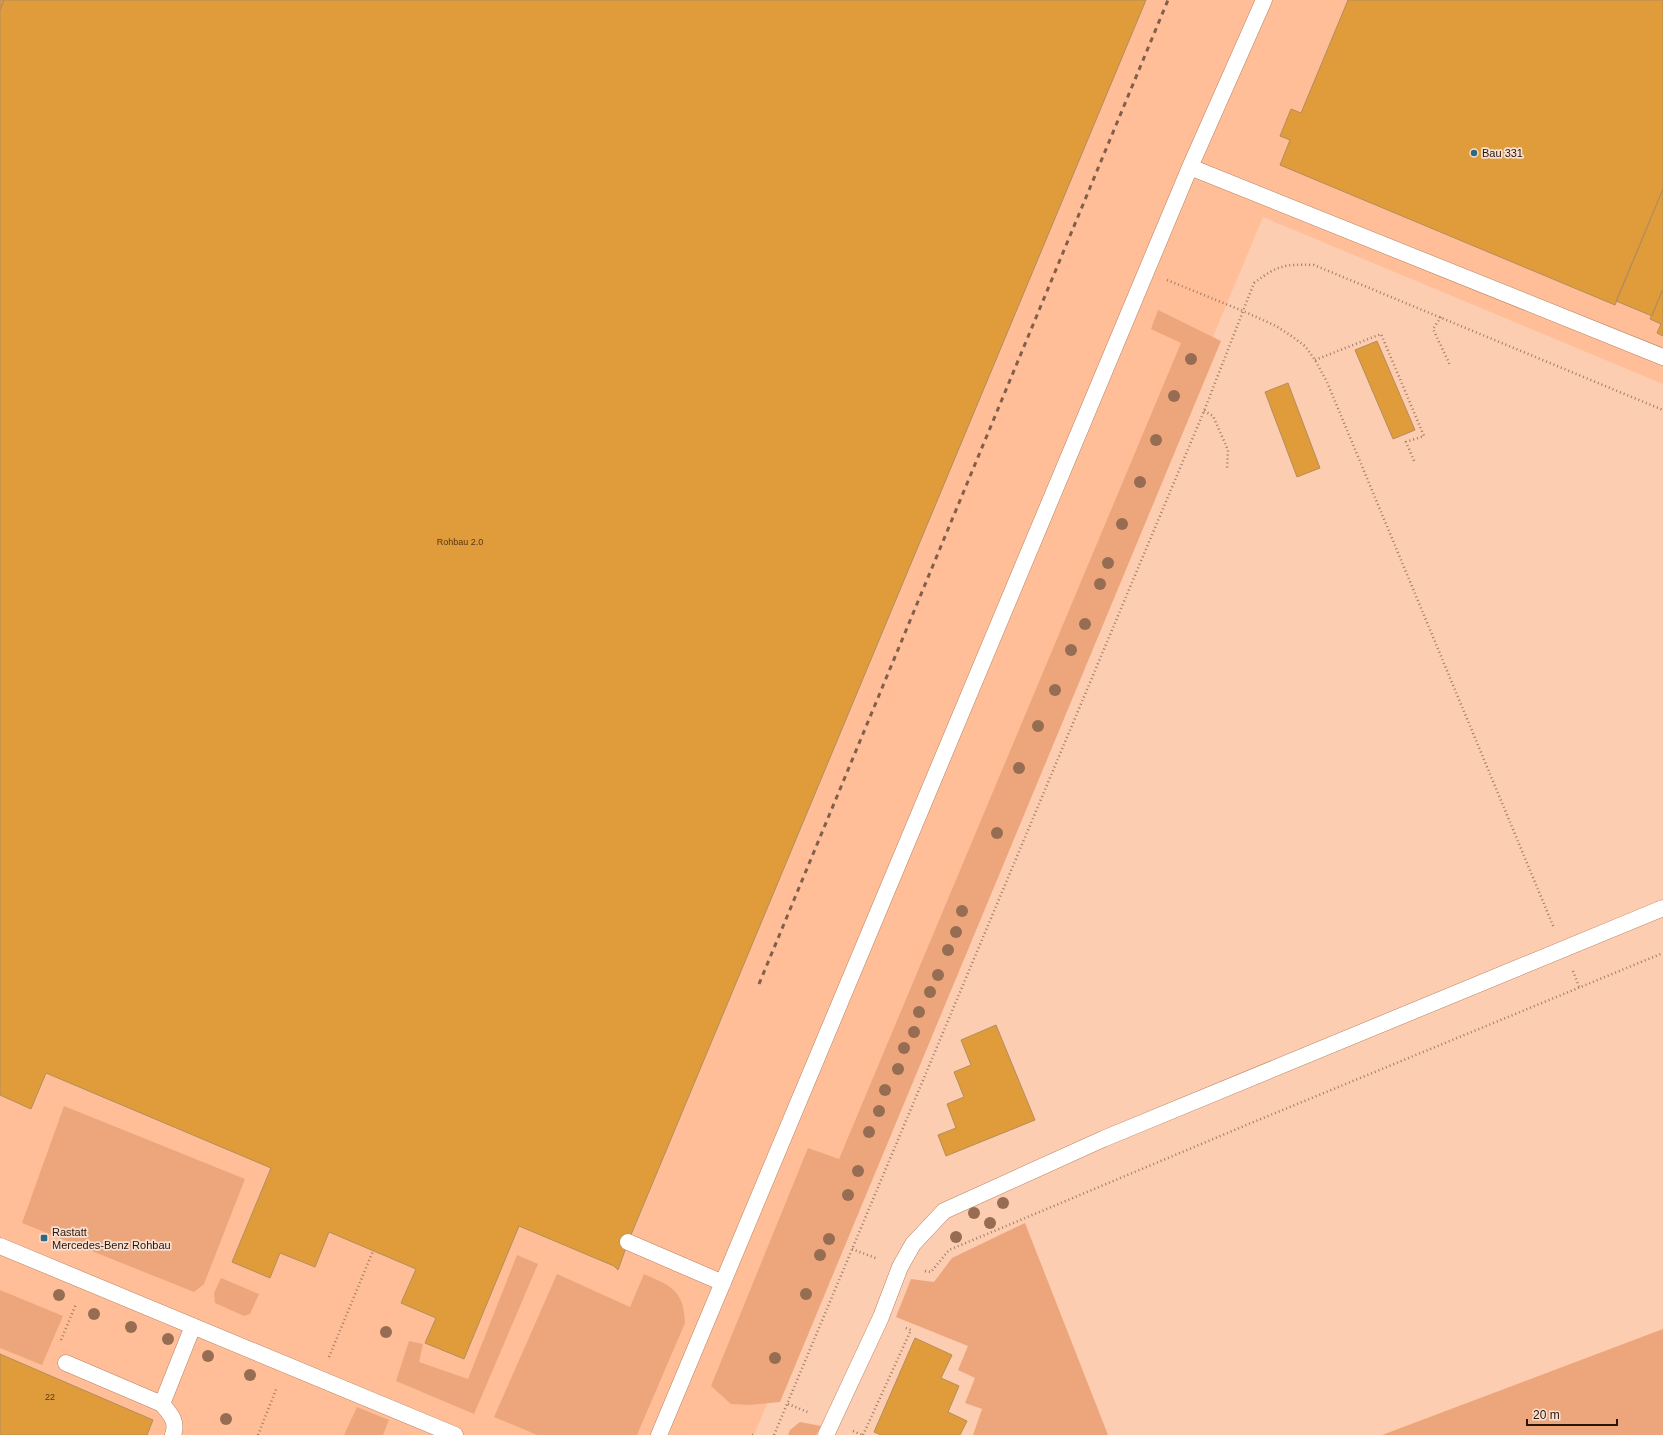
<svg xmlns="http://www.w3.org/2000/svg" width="1663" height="1435" font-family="Arial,sans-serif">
  <rect width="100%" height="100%" fill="#fccdb1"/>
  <path fill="#ffbe97" d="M0 0H1663V384L1263 217 754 1435H0Z"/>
  <path fill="#eda67b" d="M1158 310 1221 341 780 1402 750 1405 731 1404 711 1386 808 1148 839 1159 1181 343 1151 329Z
    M64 1106 245 1179 204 1284 194 1292 22 1223Z
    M1025 1223 1108 1435H973L982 1409 965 1403 975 1378 958 1370 968 1346 896 1317 911 1279 934 1282 952 1258Z
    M517 1255 538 1264 474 1414 396 1381 409 1341 423 1344 419 1362 468 1379Z
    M557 1274 630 1307 644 1274C671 1286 684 1290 685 1323L637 1435H537L494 1417Z
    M221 1278 259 1294 250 1314 244 1316 215 1303 214 1293Z
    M0 1290 63 1316 42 1365 0 1348Z
    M1663 1329V1435H1382Z
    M357 1407 389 1420 383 1435H344Z
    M800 1422 821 1426 816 1435H788L790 1430Z"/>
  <path fill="#e09c3a" stroke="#b48d5b" d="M0 0H4L0 10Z
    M4 0H1146L628 1242 618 1270 614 1266 519 1226 464 1359 425 1343 436 1318 401 1303 416 1269 329 1232 315 1267 280 1253 270 1278 232 1262 271 1168 46 1073 31 1109 0 1095V10Z
    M1348 0H1663V189L1615 305 1280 165 1290 140 1280 136 1291 109 1301 113Z
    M1663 189V289L1652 316 1616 301Z
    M1663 289V336L1657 333 1661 324 1650 319Z
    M1377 341 1415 430 1393 439 1355 350Z
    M1288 383 1320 468 1297 477 1265 392Z
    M996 1025 1035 1120 946 1156 938 1135 956 1128 947 1104 964 1097 954 1072 971 1065 961 1040Z
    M915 1338 952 1355 941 1378 959 1386 948 1412 967 1421 960 1435H881L874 1432Z
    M0 1354 153 1420 147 1435H0Z"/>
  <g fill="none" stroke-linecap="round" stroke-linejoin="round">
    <g stroke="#b88261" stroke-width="17">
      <path id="service" d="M1190 167 1663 357
        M628 1242 723 1283
        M0 1246 455 1435
        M66 1363 162 1404 193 1326
        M162 1404C170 1414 178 1421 173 1435
        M659 1435 1190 167 1264 0
        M826 1435 881 1317 900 1267 913 1244 944 1211 1103 1139 1663 908"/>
    </g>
    <path stroke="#9e7b65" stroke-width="2.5" stroke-dasharray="1 3" stroke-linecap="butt" d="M1167 280 1243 311 1276 326 1290 335 1305 346 1315 360 1327 382 1554 928
      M1441 317 1433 329 1450 365
      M1315 360 1381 334 1424 436 1406 442 1415 463
      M1204 411 1213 416 1228 450 1227 469
      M1573 971 1579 987
      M852 1249 878 1259
      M925 1271 931 1272 949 1250 1256 1121 1663 953
      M61 1340 76 1304
      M329 1357 373 1251
      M788 1404 810 1413
      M853 1431 862 1435
      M258 1435 277 1387
      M752 1435H753
      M774 1435 1204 411 1254 283C1278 265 1284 264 1314 265L1663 410
      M863 1435 911 1330 903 1327"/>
    <use href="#service" stroke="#fff" stroke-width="16"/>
    <path stroke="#80604d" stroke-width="3" stroke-dasharray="5 5" stroke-linecap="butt" d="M759 984 1168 0"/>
  </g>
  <g fill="#966d52">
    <circle cx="1191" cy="359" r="6"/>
    <circle cx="1174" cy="396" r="6"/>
    <circle cx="1156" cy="440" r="6"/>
    <circle cx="1140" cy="482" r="6"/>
    <circle cx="1122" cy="524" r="6"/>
    <circle cx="1108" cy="563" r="6"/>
    <circle cx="1100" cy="584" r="6"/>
    <circle cx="1085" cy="624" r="6"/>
    <circle cx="1071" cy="650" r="6"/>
    <circle cx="1055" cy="690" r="6"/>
    <circle cx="1038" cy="726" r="6"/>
    <circle cx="1019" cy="768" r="6"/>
    <circle cx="997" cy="833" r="6"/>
    <circle cx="962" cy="911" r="6"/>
    <circle cx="956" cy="932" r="6"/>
    <circle cx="948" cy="950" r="6"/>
    <circle cx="938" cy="975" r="6"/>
    <circle cx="930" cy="992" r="6"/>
    <circle cx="919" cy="1012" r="6"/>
    <circle cx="914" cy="1032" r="6"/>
    <circle cx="904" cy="1048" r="6"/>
    <circle cx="898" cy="1069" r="6"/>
    <circle cx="885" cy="1090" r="6"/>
    <circle cx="879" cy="1111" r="6"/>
    <circle cx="869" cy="1132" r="6"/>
    <circle cx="858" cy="1171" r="6"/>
    <circle cx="848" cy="1195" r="6"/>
    <circle cx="1003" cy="1203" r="6"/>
    <circle cx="974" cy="1213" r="6"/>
    <circle cx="990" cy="1223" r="6"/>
    <circle cx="956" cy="1237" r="6"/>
    <circle cx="829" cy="1239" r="6"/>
    <circle cx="820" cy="1255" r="6"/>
    <circle cx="806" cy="1294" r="6"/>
    <circle cx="59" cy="1295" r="6"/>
    <circle cx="94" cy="1314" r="6"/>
    <circle cx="131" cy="1327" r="6"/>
    <circle cx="386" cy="1332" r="6"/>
    <circle cx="168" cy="1339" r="6"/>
    <circle cx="208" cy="1356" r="6"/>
    <circle cx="775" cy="1358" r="6"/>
    <circle cx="250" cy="1375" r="6"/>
    <circle cx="226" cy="1419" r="6"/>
  </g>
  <g fill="#306782" stroke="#f8e0d2" stroke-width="1.5">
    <circle cx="1474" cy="153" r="4"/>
    <rect x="40" y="1234" width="8" height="8" rx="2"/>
  </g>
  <g text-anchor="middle" stroke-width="3.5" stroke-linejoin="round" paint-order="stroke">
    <g font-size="9" fill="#573614">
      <text x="460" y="545">Rohbau 2.0</text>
      <text x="50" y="1400">22</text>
    </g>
    <g font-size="11" fill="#291407" stroke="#f8e0d2" text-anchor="start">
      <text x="1482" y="157">Bau 331</text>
      <text x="52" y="1236">Rastatt<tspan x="52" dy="13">Mercedes-Benz Rohbau</tspan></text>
    </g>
  </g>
  <path d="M1527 1419v6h90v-6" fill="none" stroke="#291407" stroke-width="2"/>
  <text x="1533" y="1419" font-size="12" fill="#291407" stroke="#f8e0d2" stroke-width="3" paint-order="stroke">20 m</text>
</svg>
